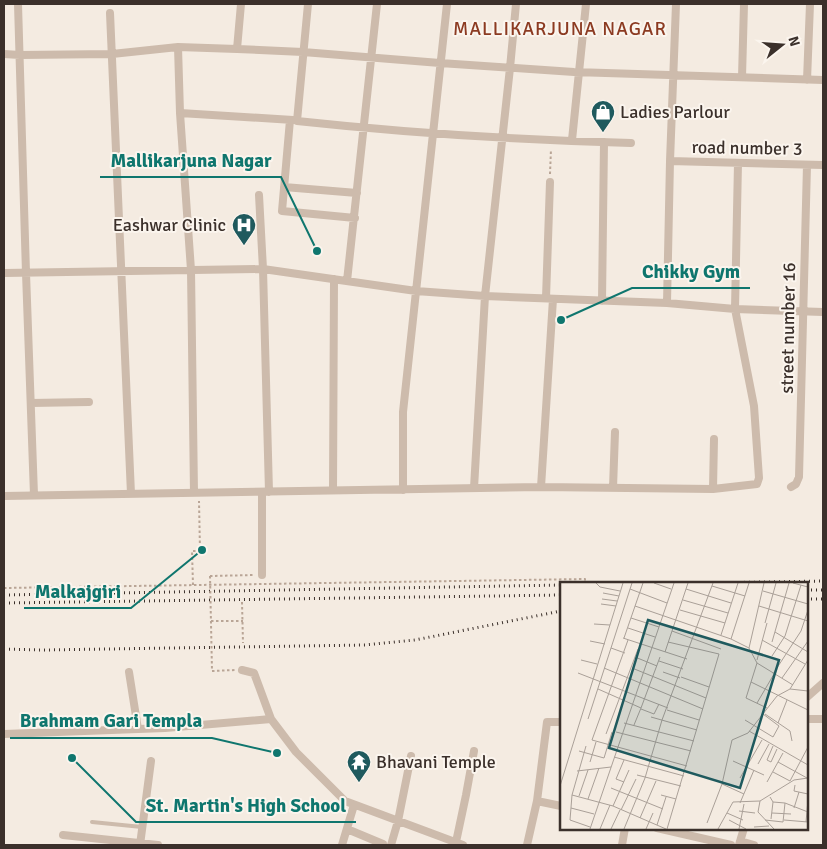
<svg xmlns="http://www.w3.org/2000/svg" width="827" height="849" font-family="Signika,sans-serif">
  <rect width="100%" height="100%" fill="#f4ebe1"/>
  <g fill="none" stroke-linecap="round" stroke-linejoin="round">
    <path stroke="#b9a596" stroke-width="2" stroke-dasharray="2.5 2.5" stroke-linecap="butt" d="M550 174 551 149
      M210 576 255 575
      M193 585 192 551H200L199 501
      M4 588 585 579V583
      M242 602 243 643
      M211 621H243
      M212 671 235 670"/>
    <path stroke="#cdbbac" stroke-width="4" d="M92 822 142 827"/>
    <path stroke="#cdbbac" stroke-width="8" d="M18 4 26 273 34 495
      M308 4 297 121C408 133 520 140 631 143
      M110 13 131 494
      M178 47 180 113 191 270 194 493
      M237 49 241 4
      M4 54 20 55 112 54 178 47 237 49 303 52 440 63 574 72 823 80
      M742 77 744 4
      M807 80 810 4
      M180 113 293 120
      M290 120 282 211 355 218
      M572 140 586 4
      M670 161 823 165
      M284 187 357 193
      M259 195 263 269 269 492
      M4 273 263 269 416 291 485 296 667 303 735 309 823 312
      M347 281 377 4
      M546 298 550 182
      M602 301 604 142
      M667 303 670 161 676 4
      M31 403 89 402
      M541 487 553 299
      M791 487 796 484 799 477 807 165
      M474 488 485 296 510 68 516 4
      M613 488 615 432
      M713 489 714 439
      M333 490 334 279
      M403 490V412L447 4
      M4 496 541 487 713 489 757 484 759 478 754 406 735 309 738 163
      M262 575V492
      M242 670 254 673 271 719
      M129 672 138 729
      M806 698 823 683
      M806 719H823
      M4 734 165 728 271 719 296 752 345 801 463 845
      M537 801 561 806
      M657 828 731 845
      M347 829 383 844
      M63 835 158 845
      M740 841 754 845
      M456 842 466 795 474 751
      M140 845 151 761
      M342 845 354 805
      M391 845 398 821 411 756
      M527 845 537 801 547 722H561
      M622 845 625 828
      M739 845 744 828"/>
    <path stroke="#3b302b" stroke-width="3" stroke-dasharray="1 4" stroke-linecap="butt" d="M709 583 823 581
      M806 590H823
      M4 595 561 585
      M806 599H823
      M4 603 561 595
      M4 649 43 650 365 645 415 640 561 611"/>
    <path stroke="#b9a596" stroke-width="2" stroke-dasharray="2.5 2.5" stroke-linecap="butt" d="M210 576 212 671"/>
  </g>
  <defs>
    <g id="shop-pin" transform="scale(1.25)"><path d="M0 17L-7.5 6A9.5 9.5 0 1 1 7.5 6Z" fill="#1f5a5e" stroke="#fbf5ee"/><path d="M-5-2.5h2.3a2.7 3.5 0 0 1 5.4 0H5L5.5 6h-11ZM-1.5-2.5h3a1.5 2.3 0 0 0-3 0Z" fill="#fff"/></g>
    <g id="hospital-pin" transform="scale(1.25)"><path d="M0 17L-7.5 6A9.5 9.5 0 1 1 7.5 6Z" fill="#1f5a5e" stroke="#fbf5ee"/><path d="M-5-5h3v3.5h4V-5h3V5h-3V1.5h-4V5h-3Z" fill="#fff"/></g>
    <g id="temple-pin" transform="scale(1.25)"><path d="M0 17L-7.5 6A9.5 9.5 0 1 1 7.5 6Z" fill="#1f5a5e" stroke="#fbf5ee"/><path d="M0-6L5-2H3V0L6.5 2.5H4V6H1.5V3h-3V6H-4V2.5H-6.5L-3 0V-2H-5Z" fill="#fff"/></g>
  </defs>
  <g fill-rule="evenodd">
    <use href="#shop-pin" x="603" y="112"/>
    <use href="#hospital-pin" x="244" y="225"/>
    <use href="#temple-pin" x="359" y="762"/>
  </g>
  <g text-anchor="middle" stroke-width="4" stroke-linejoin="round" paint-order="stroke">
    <g font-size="18" fill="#3b302b" stroke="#fbf5ee" text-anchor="start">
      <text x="620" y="118">Ladies Parlour</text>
      <text x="226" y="231" text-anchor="end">Eashwar Clinic</text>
      <text x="376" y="768">Bhavani Temple</text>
    </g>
    <g font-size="18" fill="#3b302b" stroke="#fbf5ee">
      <text transform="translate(747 148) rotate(1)" y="6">road number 3</text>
      <text transform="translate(788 328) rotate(-89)" y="6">street number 16</text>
    </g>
    <g font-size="19" letter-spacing="1" fill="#8c3b22" stroke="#fbf5ee">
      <text x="560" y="35">MALLIKARJUNA NAGAR</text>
    </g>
  </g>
  <g transform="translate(560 582)">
    <rect width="248" height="248" fill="#f4ebe1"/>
    <path fill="none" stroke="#aaa098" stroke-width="1" d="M36 1 40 5 60 9M94 1 111 7M233 1 248 5M152 4 185 14M70 7 107 21M126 7 171 21M203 9 248 22M43 11 59 14M42 17 57 19M123 18 168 31M41 22 56 24M75 24 171 57 189 66 197 81 233 103M199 24 248 39M120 28 165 41M71 36 99 45M205 41 216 1M34 42 50 43M68 46 95 55M112 49 161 67M215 50 248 70M161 53 178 1M63 56 127 77M64 56 83 1M171 57 189 1M68 58 32 158 127 184M202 58 245 82M30 59 45 62M212 60 229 1M189 66 204 1M105 70 128 1M65 71 51 66 72 1M212 74 225 54 241 3M75 75 97 84M21 78 37 82M197 78 207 41M248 78 230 107 248 109M99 79 123 87M197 81 186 116 207 126M44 86 143 127M72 86 146 116M103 90 120 96M18 91 108 126M213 92 241 49 248 28M121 95 149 105M222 96 248 59M191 100 248 128M38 107 81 126 100 75M197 121 214 92M81 127 94 132 99 122M107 128 139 138M205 132 230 149 232 159M91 135 137 148M28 137 51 66M185 138 213 155 219 144 203 132M64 141 134 159M218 141 227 118M74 143 81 126M189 149 248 183M56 150 131 169M46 152 78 67M26 164 12 213 10 238 30 245M213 164 207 178 211 180 217 167M19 169 44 176 52 150M54 175 124 194M64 178 56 197 64 200M173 179 204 193M30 180 36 160M218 180 247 196M198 182 209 162M17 189 51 185M213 190 230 199M77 193 121 204M180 196 202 158M230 199 248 165M207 200 223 171M235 203 234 209 248 212M0 204 63 1M51 206 103 227M184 212 162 202 172 158 188 151 217 114 230 107M12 213 53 224 106 247M101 213 116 217M19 214 28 188M210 215 213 220 211 237M28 217 39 186M213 220 225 221 248 230M180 221 194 188M53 224 69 188M11 226 34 232M234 226 239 210M61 228 76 197M179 229 195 231M167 231 183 238M212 231 231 232M80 236 96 199M169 238 186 247M205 238 223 240 225 221M224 238 248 240M246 240 248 218M147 241 162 202M97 243 106 215M194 245 209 244M30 247 114 1M40 247 50 223M51 247 60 228M64 247 85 196 102 138 153 1M86 247 93 231M107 247 159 72 108 60M158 247 173 220 200 219M179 247 184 222M214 247 198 230 200 219 234 198 248 196"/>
    <path fill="#1f5a5e" fill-opacity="0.15" stroke="#1f5a5e" stroke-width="2.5" d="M88 38 219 78 180 206 49 166Z"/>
    <rect width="248" height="248" fill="none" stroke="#3b302b" stroke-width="2.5"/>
  </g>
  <path fill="none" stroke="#0f766e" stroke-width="2" d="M317 251L281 177H100M561 320L632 288H750M202 550L131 608H24M277 753L212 738H10M72 758L136 822H356"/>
  <g fill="#0f766e" stroke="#fbf5ee" stroke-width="2">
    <circle cx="317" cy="251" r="5"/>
    <circle cx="561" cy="320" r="5"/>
    <circle cx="202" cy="550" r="5"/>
    <circle cx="277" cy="753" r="5"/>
    <circle cx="72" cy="758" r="5"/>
  </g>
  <g font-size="19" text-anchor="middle" font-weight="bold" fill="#0f766e" stroke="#fbf5ee" stroke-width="4" stroke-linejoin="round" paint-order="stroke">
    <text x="191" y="167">Mallikarjuna Nagar</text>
    <text x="691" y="278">Chikky Gym</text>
    <text x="78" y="598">Malkajgiri</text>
    <text x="111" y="727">Brahmam Gari Templa</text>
    <text x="246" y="812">St. Martin's High School</text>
  </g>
  <rect width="827" height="849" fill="none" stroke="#3b302b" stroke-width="10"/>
  <g transform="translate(782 45) rotate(73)" stroke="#fbf5ee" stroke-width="4" paint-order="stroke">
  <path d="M0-4L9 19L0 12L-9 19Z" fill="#3b302b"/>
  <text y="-8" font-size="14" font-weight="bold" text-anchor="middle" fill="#3b302b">N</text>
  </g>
</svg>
